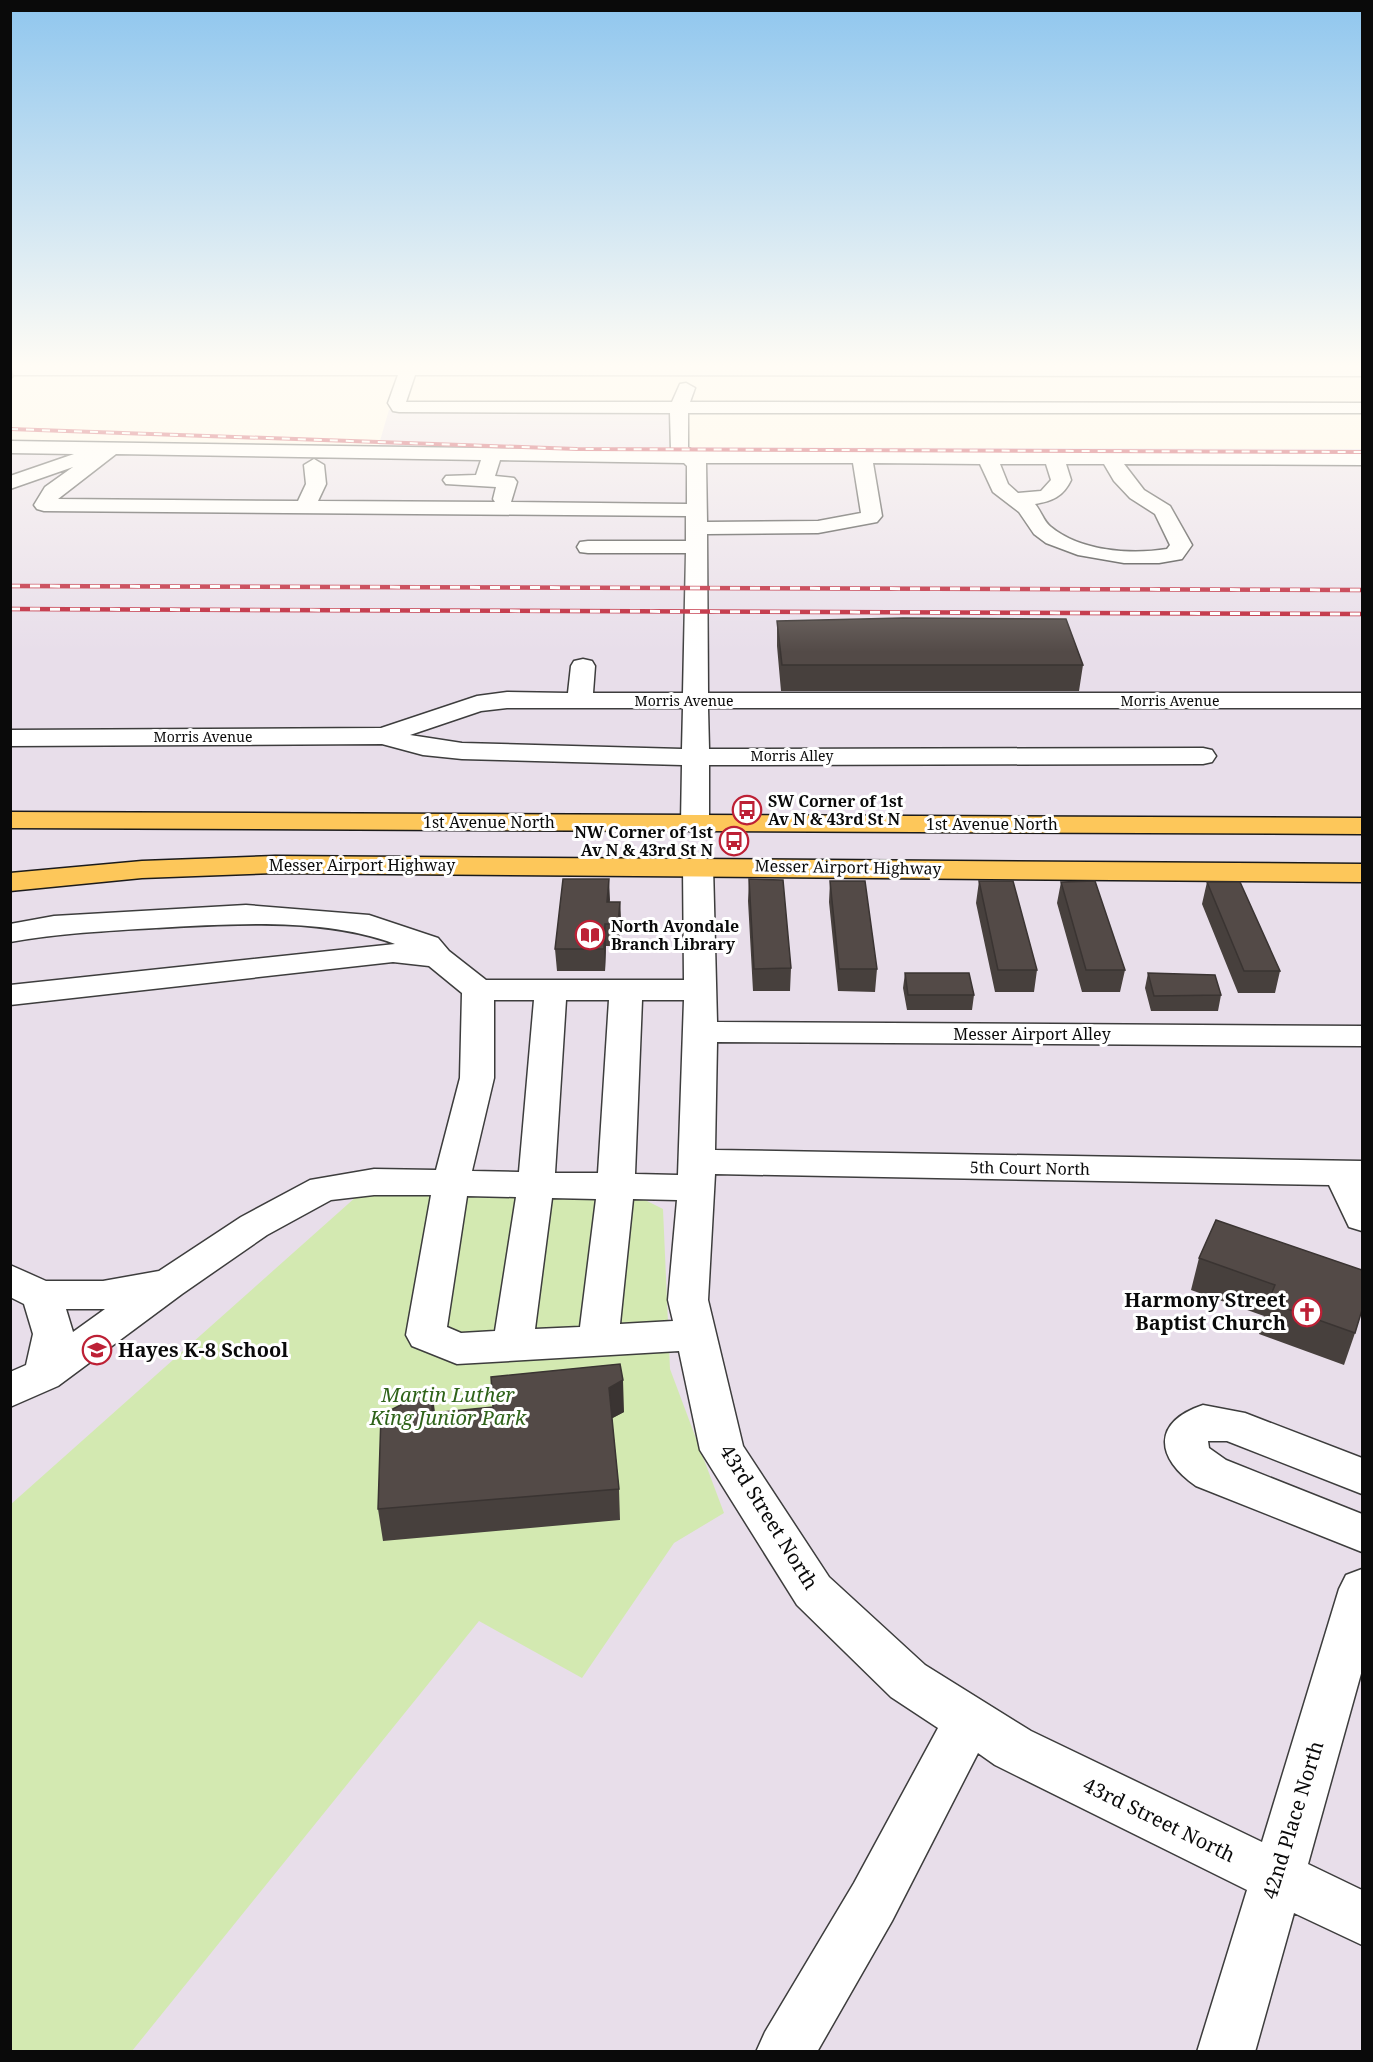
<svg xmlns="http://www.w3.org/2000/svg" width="1373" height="2062" font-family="'Noto Serif',serif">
  <rect width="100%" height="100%" fill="#fff8e8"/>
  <path fill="#e8deea" d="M389 410 670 411 669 447 1362 449V2051H11L10 444 377 451Z"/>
  <path fill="#d3e9b1" d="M366 1188 635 1195 663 1209 670 1369 724 1513 674 1543 582 1678 479 1621 132 2051H11L10 1505Z"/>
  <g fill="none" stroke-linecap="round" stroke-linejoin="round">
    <g stroke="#3d3d3d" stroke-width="3">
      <path id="minor" d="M10 365 1362 366V376L415 375 406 402H672L680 384 686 383 695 388 690 402 1362 403V413H688V447L693 451 1362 453V465L1124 464 1144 490 1170 506 1192 545 1182 559 1159 563H1124L1078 555 1046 543 1034 534 1019 512 993 492 980 464 873 463 882 516 877 522 818 533 707 534 708 693H1362V708H708L709 749 1203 748 1212 750 1216 756 1212 762 1203 764 709 765V823L705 829 695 831 685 829 681 823 682 765 462 759 423 755 382 744 10 746V730L381 728 477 696 507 692 568 693 571 666 574 661 583 659 592 661 595 666 593 693H683L686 553H588L580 552 577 547 580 542 588 541H686V516L44 511 37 509 34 505 45 487 73 467 10 489V476L74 454 10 453V441L671 451 670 413 399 412 393 411 388 403 398 375H10ZM116 454 481 460 476 475 446 476 443 480 446 484 496 487 493 499 495 502 318 501 326 484 324 465 314 459 304 465 306 484 298 501 58 499ZM500 460 684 463 687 466V504L511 502 517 482 514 478 495 476ZM706 463H853L861 513 818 521 707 522ZM1000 464H1046L1051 480 1041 491 1018 493 1008 484ZM1066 464H1104L1114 481 1130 498 1155 514 1170 545 1167 549C1130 555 1080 551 1051 527 1044 522 1041 511 1035 504 1052 501 1063 497 1071 480ZM507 708H683L682 749 462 743 410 735 481 711Z
        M698 857 708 860 713 866 717 1022 1362 1026V1046L717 1042 715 1150 1362 1161V1231L1349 1227 1329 1185 715 1174 708 1300 743 1446 829 1577 925 1665 1031 1731 1262 1842 1339 1589 1346 1575 1362 1569V1670L1308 1864 1362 1890V1945L1294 1913 1255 2052H1197L1247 1890 995 1765 978 1753 892 1921 817 2052H756L765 2032 854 1883 938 1728 891 1697 797 1605 700 1450 679 1351 457 1364 412 1346 406 1335 431 1195H374L331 1200 267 1235 182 1294 58 1386 10 1407V1372L26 1365 33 1334 24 1304 10 1297V1265L46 1281H103L159 1271 241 1217 310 1180 374 1169 436 1170 460 1078 462 993 429 966 393 962 10 1005V985L395 944C322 917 233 924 156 928 107 931 59 933 10 942V924L54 916 246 905 369 915 438 938 449 951 486 980H684L683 866 688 860ZM494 1000H534L519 1172 472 1171 494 1078ZM566 1000H609L598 1173H555ZM642 1000H684L678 1175 635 1174ZM467 1196 516 1197 495 1331 461 1333 447 1327ZM552 1198 596 1199 580 1327 535 1329ZM633 1199 677 1200 668 1300 673 1321 620 1324ZM66 1309H105L73 1332Z
        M1203 1405 1245 1413 1362 1458V1494L1227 1441H1208L1209 1448 1226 1460 1362 1514V1552L1196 1486C1155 1458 1152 1422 1203 1405Z"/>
    </g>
    <g stroke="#1b1b1b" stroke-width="3">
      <path id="major" d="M10 812 1362 818V834L10 828Z
        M275 856 1362 864V882L275 873 142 878 10 891V873L142 861Z"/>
    </g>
    <use href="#minor" fill="#fff" fill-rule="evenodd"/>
    <use href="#major" fill="#fdc75a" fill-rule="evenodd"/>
    <g stroke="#bd2035" stroke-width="4">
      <path id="rail-far1" d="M10 429 577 449 1362 452"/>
    </g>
    <g stroke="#bd2035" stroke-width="4.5">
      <path id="rail" d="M10 586 1362 590
        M10 609 1362 614"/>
    </g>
    <use href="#rail-far1" stroke="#fff" stroke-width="2" stroke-dasharray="8" stroke-linecap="butt"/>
    <use href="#rail" stroke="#fff" stroke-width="3" stroke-dasharray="10" stroke-linecap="butt"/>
  </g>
  <path fill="#47403d" d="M777 621 1083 665 1079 691H781L777 646Z
    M749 879 791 968 790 991H753L748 901Z
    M830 881 877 969 875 992 838 991 829 902Z
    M979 881 1037 970 1034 992H995L976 903Z
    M1061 882 1125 970 1120 992H1082L1057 903Z
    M1207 882 1280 971 1275 993H1238L1202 904Z
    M610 902H620L621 924 619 946H606L605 971H557L555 949Z
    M905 973 974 995 972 1010H907L903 988Z
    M1148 973 1221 995 1218 1011H1151L1145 988Z
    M1216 1220 1355 1333 1344 1365 1259 1334 1264 1316 1191 1290 1199 1258Z
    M435 1412H624L612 1418 619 1489 620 1520 383 1541 378 1509Z"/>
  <path fill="#3a3432" d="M11 363 14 377 10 381Z
    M609 879 610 900 607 924V902Z
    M620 902 621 924 619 946 618 924Z
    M605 924 606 946 605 971 604 949Z
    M623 1380 624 1412 611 1419 609 1388Z
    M432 1389 436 1420 432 1413Z"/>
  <path fill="#534a47" stroke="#3a3432" stroke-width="1.5" d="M903 618 1066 619 1083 665H782L777 621Z
    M563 879H609L607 902H620L618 924H605L604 949H555Z
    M749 879 783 880 791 968 754 969Z
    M830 881H865L877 969H839Z
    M979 881H1013L1037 970H998Z
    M1095 881 1125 970H1086L1061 882Z
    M1207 882H1240L1280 971H1244Z
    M905 973H969L974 995H908Z
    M1148 973 1215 975 1221 995 1154 996Z
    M1216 1220 1362 1270V1310L1355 1333 1268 1302 1275 1285 1199 1258Z
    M620 1364 623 1380 609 1388 619 1489 378 1509 381 1415 432 1389V1413L493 1407 491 1377Z"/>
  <linearGradient id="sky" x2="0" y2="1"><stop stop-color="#8fc6ee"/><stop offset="0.56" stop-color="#fffcf5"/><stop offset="1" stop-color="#fffcf5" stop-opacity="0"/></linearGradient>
  <rect width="1373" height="652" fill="url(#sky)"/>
  <defs>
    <g id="bus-ring" transform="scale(1.5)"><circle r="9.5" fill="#fff" stroke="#bd2035" stroke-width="1.5"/><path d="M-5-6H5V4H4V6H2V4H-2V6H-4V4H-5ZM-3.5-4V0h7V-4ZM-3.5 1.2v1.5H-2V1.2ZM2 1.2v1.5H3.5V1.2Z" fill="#bd2035"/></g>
    <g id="library-ring" transform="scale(1.5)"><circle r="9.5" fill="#fff" stroke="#bd2035" stroke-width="1.5"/><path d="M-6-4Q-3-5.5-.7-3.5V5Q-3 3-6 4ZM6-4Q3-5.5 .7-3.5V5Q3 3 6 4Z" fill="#bd2035"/></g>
    <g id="church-ring" transform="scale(1.5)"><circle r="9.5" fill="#fff" stroke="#bd2035" stroke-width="1.5"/><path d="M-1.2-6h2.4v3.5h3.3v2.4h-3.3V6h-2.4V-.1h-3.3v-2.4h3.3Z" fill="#bd2035"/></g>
    <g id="school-ring" transform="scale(1.5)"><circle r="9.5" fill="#fff" stroke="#bd2035" stroke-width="1.5"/><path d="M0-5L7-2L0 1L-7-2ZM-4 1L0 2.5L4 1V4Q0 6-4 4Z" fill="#bd2035"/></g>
  </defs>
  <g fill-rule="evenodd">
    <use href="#bus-ring" x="747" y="810"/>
    <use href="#bus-ring" x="734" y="841"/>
    <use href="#library-ring" x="590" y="935"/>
    <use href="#church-ring" x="1307" y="1312"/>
    <use href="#school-ring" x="97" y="1350"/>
  </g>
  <g text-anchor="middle" stroke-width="6" stroke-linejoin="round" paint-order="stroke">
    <g font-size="14" fill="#0a0a0a" stroke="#fff">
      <text x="684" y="706">Morris Avenue</text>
      <text x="1170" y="706">Morris Avenue</text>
      <text x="203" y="742">Morris Avenue</text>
      <text x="792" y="761">Morris Alley</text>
    </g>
    <g font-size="16" font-weight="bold" fill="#0a0a0a" stroke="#fff" text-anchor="start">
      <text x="768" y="807">SW Corner of 1st<tspan x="768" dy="18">Av N &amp; 43rd St N</tspan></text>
      <text x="713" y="838" text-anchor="end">NW Corner of 1st<tspan x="713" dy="18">Av N &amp; 43rd St N</tspan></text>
      <text x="611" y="932">North Avondale<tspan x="611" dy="18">Branch Library</tspan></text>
    </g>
    <g font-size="16" fill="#0a0a0a" stroke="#fff">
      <text x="489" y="828">1st Avenue North</text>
      <text x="992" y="830">1st Avenue North</text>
      <text x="362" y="871">Messer Airport Highway</text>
      <text transform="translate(848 867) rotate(1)" y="6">Messer Airport Highway</text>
      <text x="1032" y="1040">Messer Airport Alley</text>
      <text transform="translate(1030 1168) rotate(1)" y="6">5th Court North</text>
    </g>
    <g font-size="20" font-weight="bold" fill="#0a0a0a" stroke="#fff" text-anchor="end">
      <text x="1286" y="1307">Harmony Street<tspan x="1286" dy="23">Baptist Church</tspan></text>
      <text x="118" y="1357" text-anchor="start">Hayes K-8 School</text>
    </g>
    <g font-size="20" font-style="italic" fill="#2f631a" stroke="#fff">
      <text x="448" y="1402">Martin Luther<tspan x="448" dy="23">King Junior Park</tspan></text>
    </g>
    <g font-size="20" fill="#0a0a0a" stroke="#fff">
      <text transform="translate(769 1517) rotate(58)" y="7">43rd Street North</text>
      <text transform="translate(1159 1820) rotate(26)" y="7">43rd Street North</text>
      <text transform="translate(1293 1820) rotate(-73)" y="7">42nd Place North</text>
    </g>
  </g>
  <rect width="1373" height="2062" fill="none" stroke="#0a0a0a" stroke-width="24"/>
</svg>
